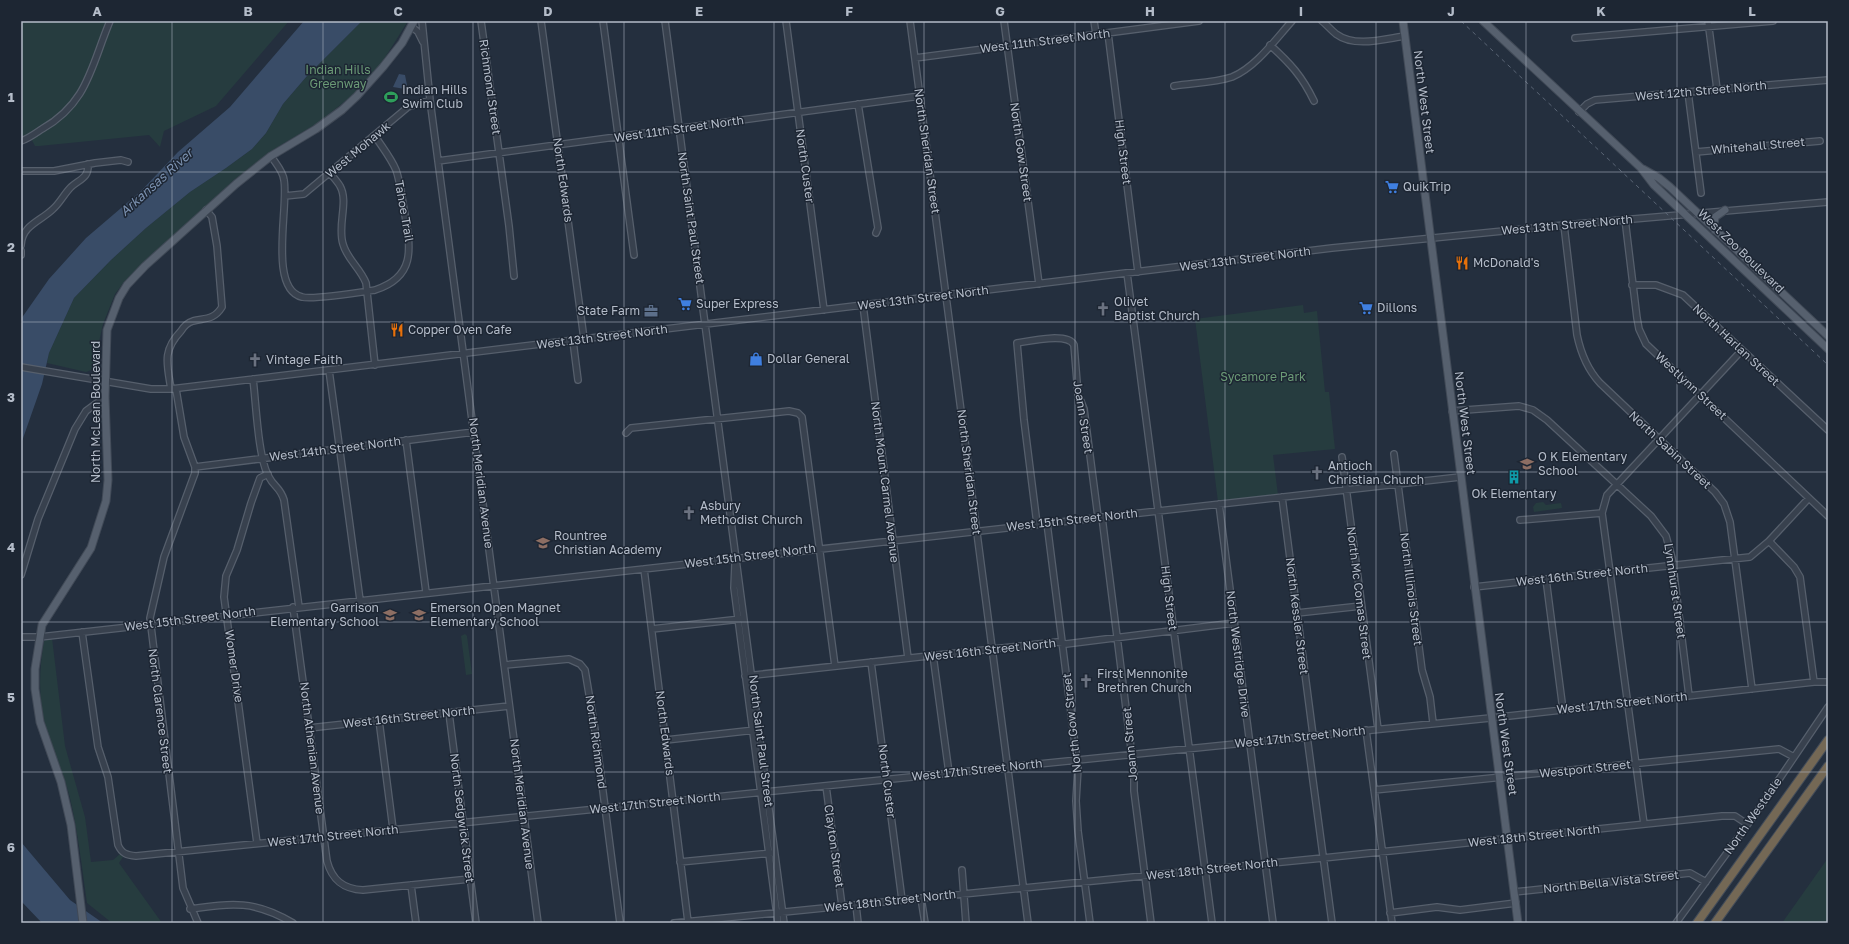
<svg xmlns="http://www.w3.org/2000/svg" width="1849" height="944" font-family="'Golos Text',sans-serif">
  <rect width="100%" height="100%" fill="#242f3e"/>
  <path fill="#263c3f" d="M21 21H289L216 106 164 131 160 147 149 135 39 146H35L29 135 21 137Z
    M362 21H408L381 64 354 94 318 123 276 148 234 180 124 282 115 294 103 324 99 342V363L96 368 86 372 47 363 49 353 74 298 111 260 146 228 190 192 226 168 252 149 266 133 283 104 307 76Z
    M1303 305 1304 313 1317 311 1325 392H1329L1335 449 1273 455 1278 495 1218 502 1195 319Z
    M1543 502 1546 505 1561 503 1562 508 1534 512 1533 507 1536 503Z
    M465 634 467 636 472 674 466 675 461 636Z
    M52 638 65 746 85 817 91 862 113 860 120 854 123 857 119 863 162 923H112L87 903C82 868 78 832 70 798 64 774 53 752 46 729 38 700 39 670 44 641Z
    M1828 858V923H1782Z"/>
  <path fill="#394c67" d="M304 21H362L307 76 283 104 266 133 252 149 226 168 190 192 146 228 111 260 74 298 49 353 42 384 21 444V319L49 279 86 238 141 191 178 152 230 107Z
    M399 74 405 75 407 85 405 89 393 87Z
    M21 842 70 900 103 923H42L21 901Z"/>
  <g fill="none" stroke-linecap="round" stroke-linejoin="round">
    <g stroke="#565f6c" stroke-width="8">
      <path id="minor" d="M422 21 430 100 538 923
        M481 21 509 226 514 276
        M541 21 584 339
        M603 21 634 255
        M665 21 784 923
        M786 21 824 310
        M910 21 1028 923
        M1004 21 1039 284
        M1094 21 1096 34
        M1322 21C1327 25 1331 30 1336 34 1355 48 1384 39 1405 36
        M1708 21 1717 89
        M411 26 418 32 423 42
        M1108 33 1138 272
        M1575 38 1773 21
        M1270 45C1290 63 1302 76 1314 101
        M915 58 1199 21
        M1174 86C1192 83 1214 83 1232 77 1256 67 1275 40 1292 21
        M1688 92 1701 193
        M858 104 878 228 876 233
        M1579 112 1587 104 1595 100 1828 80
        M21 141C28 139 36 133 42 129 88 103 91 66 110 21
        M1696 152 1820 141
        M271 156C276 164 283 171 284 180 289 206 268 289 302 297 312 300 362 292 375 290 415 277 411 250 405 215 402 200 401 184 396 170 391 158 382 147 375 136
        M438 161 920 96
        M21 171H54L95 163 121 160 128 162
        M330 173C333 177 337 181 340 186 349 202 337 225 343 244 347 259 360 268 366 283L375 365
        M285 196 304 194 408 107 430 100
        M1625 219 1637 318 1639 329 1646 344 1828 516
        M1564 225 1577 335C1581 354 1587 369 1600 383L1715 492 1724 504 1730 522 1752 689
        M21 245C22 225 41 221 53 209 60 203 64 194 71 187 80 179 89 178 88 164
        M21 251V255
        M1127 273 1212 923
        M1632 285H1656L1683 295 1828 430
        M863 305 908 658
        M573 341 578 380
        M21 367 151 389H171L1332 248 1564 225 1828 202
        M329 370 360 600
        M253 379C256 402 258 459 269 477 274 487 280 487 284 500L299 607
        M171 389C167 364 162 351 181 331 184 326 187 323 193 321 205 318 214 320 222 307L217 246 212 217 206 210
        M176 389 184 437 195 467V473L164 557 150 618 183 888 198 923
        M1452 411 1519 406 1533 410 1547 420 1651 516 1666 536 1672 558 1689 696
        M626 433 631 428 789 411 798 413 802 417 835 666
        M406 440 426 592
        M1394 454 1422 670 1430 697 1433 723
        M1342 457 1378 729
        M195 467 474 432
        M1282 497 1313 735
        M1219 504 1273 923
        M1102 517 1134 772V791L1151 923
        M1520 520 1602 513
        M1047 523 1078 768 1076 801 1078 831 1090 923
        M1037 524 1024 420 1017 343C1029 341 1068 332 1074 345L1078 394 1084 409 1098 517
        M1769 541 1794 567 1800 577 1814 682
        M735 564 734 588 778 923
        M644 569 688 922
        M21 575 38 519 75 429 86 411 105 397
        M1546 579 1563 710
        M1474 587 1750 557 1769 541 1809 498
        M293 607 327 861C332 880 343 889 363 890L470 879
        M1297 613 1361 606
        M652 629 741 619
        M82 632 98 747 108 777 118 845C122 854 127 855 136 856L1500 717 1814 682H1828
        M21 637H40L1460 477
        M933 655 949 773
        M871 662 902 900
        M504 665 569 659 580 664 585 670 595 730 620 923
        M745 676 1057 642 1066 644 1234 623
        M449 713 476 923
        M379 720 393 829
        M309 728 509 706
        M1366 730 1392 923
        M1307 736 1332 923
        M666 740 755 730
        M826 786 842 906
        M1374 790 1779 749 1794 757
        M1644 824 1602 513 1607 495 1742 350
        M257 843 224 597 226 576 237 550 251 503 260 478 268 474
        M680 862 772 853
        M962 870 966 923
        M411 885 416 923
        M1514 892 1690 873 1706 882
        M921 898 925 923
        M856 905 858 923
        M190 909C233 903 254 900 293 923
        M1390 913 1437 907 1460 910 1516 903
        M674 923 1323 858 1722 816H1735L1747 824
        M1676 923 1761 806 1828 707"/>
    </g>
    <g stroke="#414a57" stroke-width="9">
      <path id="major" d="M1403 21 1518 923
        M1483 21 1641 168 1654 185 1828 349
        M1643 169 1659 178 1670 187 1828 336
        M1715 230 1714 224 1715 217 1725 210
        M83 923 71 825 61 782 40 722 35 689V669L42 625 91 548 106 501 108 480 105 397 107 330 119 298 127 285 145 266 236 184 271 156 316 129 342 110 357 96 383 67 402 43 414 21"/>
    </g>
    <g stroke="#434c59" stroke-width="10">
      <path id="highway" d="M1697 923 1828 740
        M1715 923 1828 766"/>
    </g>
    <use href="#minor" stroke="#38414e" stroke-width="5.5"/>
    <use href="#major" stroke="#56606e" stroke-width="7"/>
    <use href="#highway" stroke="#746855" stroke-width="8"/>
    <path stroke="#5a6575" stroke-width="1" stroke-dasharray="4 4" stroke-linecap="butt" d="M1461 21 1828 365"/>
  </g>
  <path fill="none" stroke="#b4bcc9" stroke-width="1" stroke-opacity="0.55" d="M172 21V923M323 21V923M473 21V923M624 21V923M774 21V923M924 21V923M1075 21V923M1225 21V923M1376 21V923M1526 21V923M1677 21V923M21 172H1828M21 322H1828M21 472H1828M21 622H1828M21 772H1828"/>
  <defs>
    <g id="stadium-bare" transform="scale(1.08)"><path d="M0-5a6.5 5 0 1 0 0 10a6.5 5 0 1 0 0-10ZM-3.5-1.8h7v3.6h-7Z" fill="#2e9e5b" stroke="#1d2633" stroke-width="2.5" paint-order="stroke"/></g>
    <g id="supermarket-bare" transform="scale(1.08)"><path d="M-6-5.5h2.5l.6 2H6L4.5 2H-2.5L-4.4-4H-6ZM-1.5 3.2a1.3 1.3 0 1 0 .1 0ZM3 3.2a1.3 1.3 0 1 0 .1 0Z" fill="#3f7fe0" stroke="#1d2633" stroke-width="2.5" paint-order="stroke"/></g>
    <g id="restaurant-bare" transform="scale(1.08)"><path d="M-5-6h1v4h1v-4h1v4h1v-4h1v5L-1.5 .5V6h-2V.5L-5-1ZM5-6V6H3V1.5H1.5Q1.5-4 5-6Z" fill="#e8710a" stroke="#1d2633" stroke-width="2.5" paint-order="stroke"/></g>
    <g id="church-bare" transform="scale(1.08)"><path d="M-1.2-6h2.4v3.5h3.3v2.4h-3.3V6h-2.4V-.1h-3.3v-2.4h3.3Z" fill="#6b7280" stroke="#1d2633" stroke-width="2.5" paint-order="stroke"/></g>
    <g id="office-bare" transform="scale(1.08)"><path d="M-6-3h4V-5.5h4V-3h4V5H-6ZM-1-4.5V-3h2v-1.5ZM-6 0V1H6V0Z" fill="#5c6f8a" stroke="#1d2633" stroke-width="2.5" paint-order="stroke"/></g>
    <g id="shop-bare" transform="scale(1.08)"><path d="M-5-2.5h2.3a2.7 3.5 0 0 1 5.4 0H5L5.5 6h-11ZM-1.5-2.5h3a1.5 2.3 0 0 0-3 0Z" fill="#3f7fe0" stroke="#1d2633" stroke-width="2.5" paint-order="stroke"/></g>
    <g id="school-bare" transform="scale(1.08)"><path d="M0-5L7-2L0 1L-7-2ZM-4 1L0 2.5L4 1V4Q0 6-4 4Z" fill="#8d6e63" stroke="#1d2633" stroke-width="2.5" paint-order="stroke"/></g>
    <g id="building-bare" transform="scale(1.08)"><path d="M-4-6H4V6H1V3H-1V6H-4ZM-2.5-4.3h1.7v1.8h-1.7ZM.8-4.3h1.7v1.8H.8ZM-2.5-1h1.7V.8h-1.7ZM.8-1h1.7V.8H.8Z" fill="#0f9aa8" stroke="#1d2633" stroke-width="2.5" paint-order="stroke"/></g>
  </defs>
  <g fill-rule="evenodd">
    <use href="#stadium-bare" x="391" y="97"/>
    <use href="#supermarket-bare" x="1392" y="187"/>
    <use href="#restaurant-bare" x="1462" y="263"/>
    <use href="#supermarket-bare" x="685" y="304"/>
    <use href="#supermarket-bare" x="1366" y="308"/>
    <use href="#church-bare" x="1103" y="309"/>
    <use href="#office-bare" x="651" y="311"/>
    <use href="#restaurant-bare" x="397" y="330"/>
    <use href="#shop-bare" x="756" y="359"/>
    <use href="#church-bare" x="255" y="360"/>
    <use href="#school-bare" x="1527" y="464"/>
    <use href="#church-bare" x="1317" y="473"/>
    <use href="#building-bare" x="1514" y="477"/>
    <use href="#church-bare" x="689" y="513"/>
    <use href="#school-bare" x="543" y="543"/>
    <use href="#school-bare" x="390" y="615"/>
    <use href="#school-bare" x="419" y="615"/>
    <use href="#church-bare" x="1086" y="681"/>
  </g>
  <g text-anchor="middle" stroke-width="3" stroke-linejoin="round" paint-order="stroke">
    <g font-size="12" fill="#b4bcc9" stroke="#1d2633">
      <text transform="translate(1045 41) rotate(-7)" y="4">West 11th Street North</text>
      <text transform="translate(490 87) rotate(82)" y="4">Richmond Street</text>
      <text transform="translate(1701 91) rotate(-5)" y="4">West 12th Street North</text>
      <text transform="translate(1424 102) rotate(83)" y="4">North West Street</text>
      <text transform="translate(679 129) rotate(-8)" y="4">West 11th Street North</text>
      <text transform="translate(1758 146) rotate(-5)" y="4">Whitehall Street</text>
      <text transform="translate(358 150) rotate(-40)" y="4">West Mohawk</text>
      <text transform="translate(927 151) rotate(82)" y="4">North Sheridan Street</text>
      <text transform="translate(1021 152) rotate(82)" y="4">North Gow Street</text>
      <text transform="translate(1123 152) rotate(83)" y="4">High Street</text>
      <text transform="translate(805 166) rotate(82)" y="4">North Custer</text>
      <text transform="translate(563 180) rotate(82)" y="4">North Edwards</text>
      <text transform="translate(404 211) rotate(80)" y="4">Tahoe Trail</text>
      <text transform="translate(691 218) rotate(82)" y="4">North Saint Paul Street</text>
      <text transform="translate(1567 225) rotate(-5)" y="4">West 13th Street North</text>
      <text transform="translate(1741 251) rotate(44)" y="4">West Zoo Boulevard</text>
      <text transform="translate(1245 259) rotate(-7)" y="4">West 13th Street North</text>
      <text transform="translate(923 298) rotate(-7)" y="4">West 13th Street North</text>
      <text transform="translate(602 337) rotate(-7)" y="4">West 13th Street North</text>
      <text transform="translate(1736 345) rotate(43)" y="4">North Harlan Street</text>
      <text transform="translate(1691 386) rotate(43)" y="4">Westlynn Street</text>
      <text transform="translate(96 412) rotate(-90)" y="4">North McLean Boulevard</text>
      <text transform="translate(1083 417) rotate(81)" y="4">Joann Street</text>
      <text transform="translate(1465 423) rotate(83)" y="4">North West Street</text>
      <text transform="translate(335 449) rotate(-7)" y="4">West 14th Street North</text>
      <text transform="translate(1670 450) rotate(43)" y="4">North Sabin Street</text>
      <text transform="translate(969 472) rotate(83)" y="4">North Sheridan Street</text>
      <text transform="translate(885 482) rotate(83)" y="4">North Mount Carmel Avenue</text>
      <text transform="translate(481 483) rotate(83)" y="4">North Meridian Avenue</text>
      <text transform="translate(1072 520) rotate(-6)" y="4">West 15th Street North</text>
      <text transform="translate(750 556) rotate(-7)" y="4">West 15th Street North</text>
      <text transform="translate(1582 575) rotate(-6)" y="4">West 16th Street North</text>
      <text transform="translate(1411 589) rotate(83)" y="4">North Illinois Street</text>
      <text transform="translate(1675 591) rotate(82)" y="4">Lynnhurst Street</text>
      <text transform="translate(1359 593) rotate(83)" y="4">North Mc Comas Street</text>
      <text transform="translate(1169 598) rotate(83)" y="4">High Street</text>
      <text transform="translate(1297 616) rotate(83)" y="4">North Kessler Street</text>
      <text transform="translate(190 619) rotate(-7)" y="4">West 15th Street North</text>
      <text transform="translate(990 650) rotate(-6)" y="4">West 16th Street North</text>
      <text transform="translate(1238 654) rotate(83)" y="4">North Westridge Drive</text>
      <text transform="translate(234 666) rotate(82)" y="4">Womer Drive</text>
      <text transform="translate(1622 703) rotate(-6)" y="4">West 17th Street North</text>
      <text transform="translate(160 711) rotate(83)" y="4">North Clarence Street</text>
      <text transform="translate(409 717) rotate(-6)" y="4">West 16th Street North</text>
      <text transform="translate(1072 723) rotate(-96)" y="4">North Gow Street</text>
      <text transform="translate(665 733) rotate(83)" y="4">North Edwards</text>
      <text transform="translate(1300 737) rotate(-6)" y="4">West 17th Street North</text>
      <text transform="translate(761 741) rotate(83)" y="4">North Saint Paul Street</text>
      <text transform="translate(596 742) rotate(82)" y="4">North Richmond</text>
      <text transform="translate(1130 744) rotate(-95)" y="4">Joann Street</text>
      <text transform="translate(1506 744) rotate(82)" y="4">North West Street</text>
      <text transform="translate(312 748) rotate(83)" y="4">North Athenian Avenue</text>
      <text transform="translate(1585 769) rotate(-6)" y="4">Westport Street</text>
      <text transform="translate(977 770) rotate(-6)" y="4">West 17th Street North</text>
      <text transform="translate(887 781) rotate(83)" y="4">North Custer</text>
      <text transform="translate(655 803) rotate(-6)" y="4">West 17th Street North</text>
      <text transform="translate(522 804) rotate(83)" y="4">North Meridian Avenue</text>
      <text transform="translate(1753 816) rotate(-55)" y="4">North Westdale</text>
      <text transform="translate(462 818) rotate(83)" y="4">North Sedgwick Street</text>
      <text transform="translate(333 836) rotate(-6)" y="4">West 17th Street North</text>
      <text transform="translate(1534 836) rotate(-6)" y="4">West 18th Street North</text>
      <text transform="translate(834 846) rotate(82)" y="4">Clayton Street</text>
      <text transform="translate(1212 869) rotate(-6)" y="4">West 18th Street North</text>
      <text transform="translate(1611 882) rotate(-6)" y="4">North Bella Vista Street</text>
      <text transform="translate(890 901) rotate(-6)" y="4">West 18th Street North</text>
    </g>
    <g font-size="12" fill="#6b9a76" stroke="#1d2633">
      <text x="338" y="74">Indian Hills<tspan x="338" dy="14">Greenway</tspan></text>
      <text x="1263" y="381">Sycamore Park</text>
    </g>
    <g font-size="12" fill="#b4bcc9" stroke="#1d2633" text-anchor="start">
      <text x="402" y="94">Indian Hills<tspan x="402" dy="14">Swim Club</tspan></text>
      <text x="1403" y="191">QuikTrip</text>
      <text x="1473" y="267">McDonald's</text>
      <text x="1114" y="306">Olivet<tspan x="1114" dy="14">Baptist Church</tspan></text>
      <text x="696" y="308">Super Express</text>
      <text x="1377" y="312">Dillons</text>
      <text x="640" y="315" text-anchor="end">State Farm</text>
      <text x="408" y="334">Copper Oven Cafe</text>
      <text x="767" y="363">Dollar General</text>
      <text x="266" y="364">Vintage Faith</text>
      <text x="1538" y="461">O K Elementary<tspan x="1538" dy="14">School</tspan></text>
      <text x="1328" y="470">Antioch<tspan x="1328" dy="14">Christian Church</tspan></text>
      <text x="1514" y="498" text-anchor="middle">Ok Elementary</text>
      <text x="700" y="510">Asbury<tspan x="700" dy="14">Methodist Church</tspan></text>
      <text x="554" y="540">Rountree<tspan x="554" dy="14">Christian Academy</tspan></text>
      <text x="379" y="612" text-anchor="end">Garrison<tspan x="379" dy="14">Elementary School</tspan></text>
      <text x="430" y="612">Emerson Open Magnet<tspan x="430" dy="14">Elementary School</tspan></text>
      <text x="1097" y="678">First Mennonite<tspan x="1097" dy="14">Brethren Church</tspan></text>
    </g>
    <g font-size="13" font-style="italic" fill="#7c92b1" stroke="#1d2633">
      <text transform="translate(156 182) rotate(-42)" y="5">Arkansas River</text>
    </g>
  </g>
  <rect width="1849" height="944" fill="none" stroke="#1d2633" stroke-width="44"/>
  <rect x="22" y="22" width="1805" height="900" fill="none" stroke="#b4bcc9" stroke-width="1.5"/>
  <g font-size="13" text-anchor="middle" font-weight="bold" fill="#b4bcc9">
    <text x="97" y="16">A</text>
    <text x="248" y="16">B</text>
    <text x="398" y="16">C</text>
    <text x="548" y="16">D</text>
    <text x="699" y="16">E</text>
    <text x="849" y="16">F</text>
    <text x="1000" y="16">G</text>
    <text x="1150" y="16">H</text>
    <text x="1301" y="16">I</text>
    <text x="1451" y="16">J</text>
    <text x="1601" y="16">K</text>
    <text x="1752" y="16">L</text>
    <text x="11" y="102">1</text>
    <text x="11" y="252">2</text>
    <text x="11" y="402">3</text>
    <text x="11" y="552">4</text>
    <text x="11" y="702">5</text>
    <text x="11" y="852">6</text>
  </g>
</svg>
